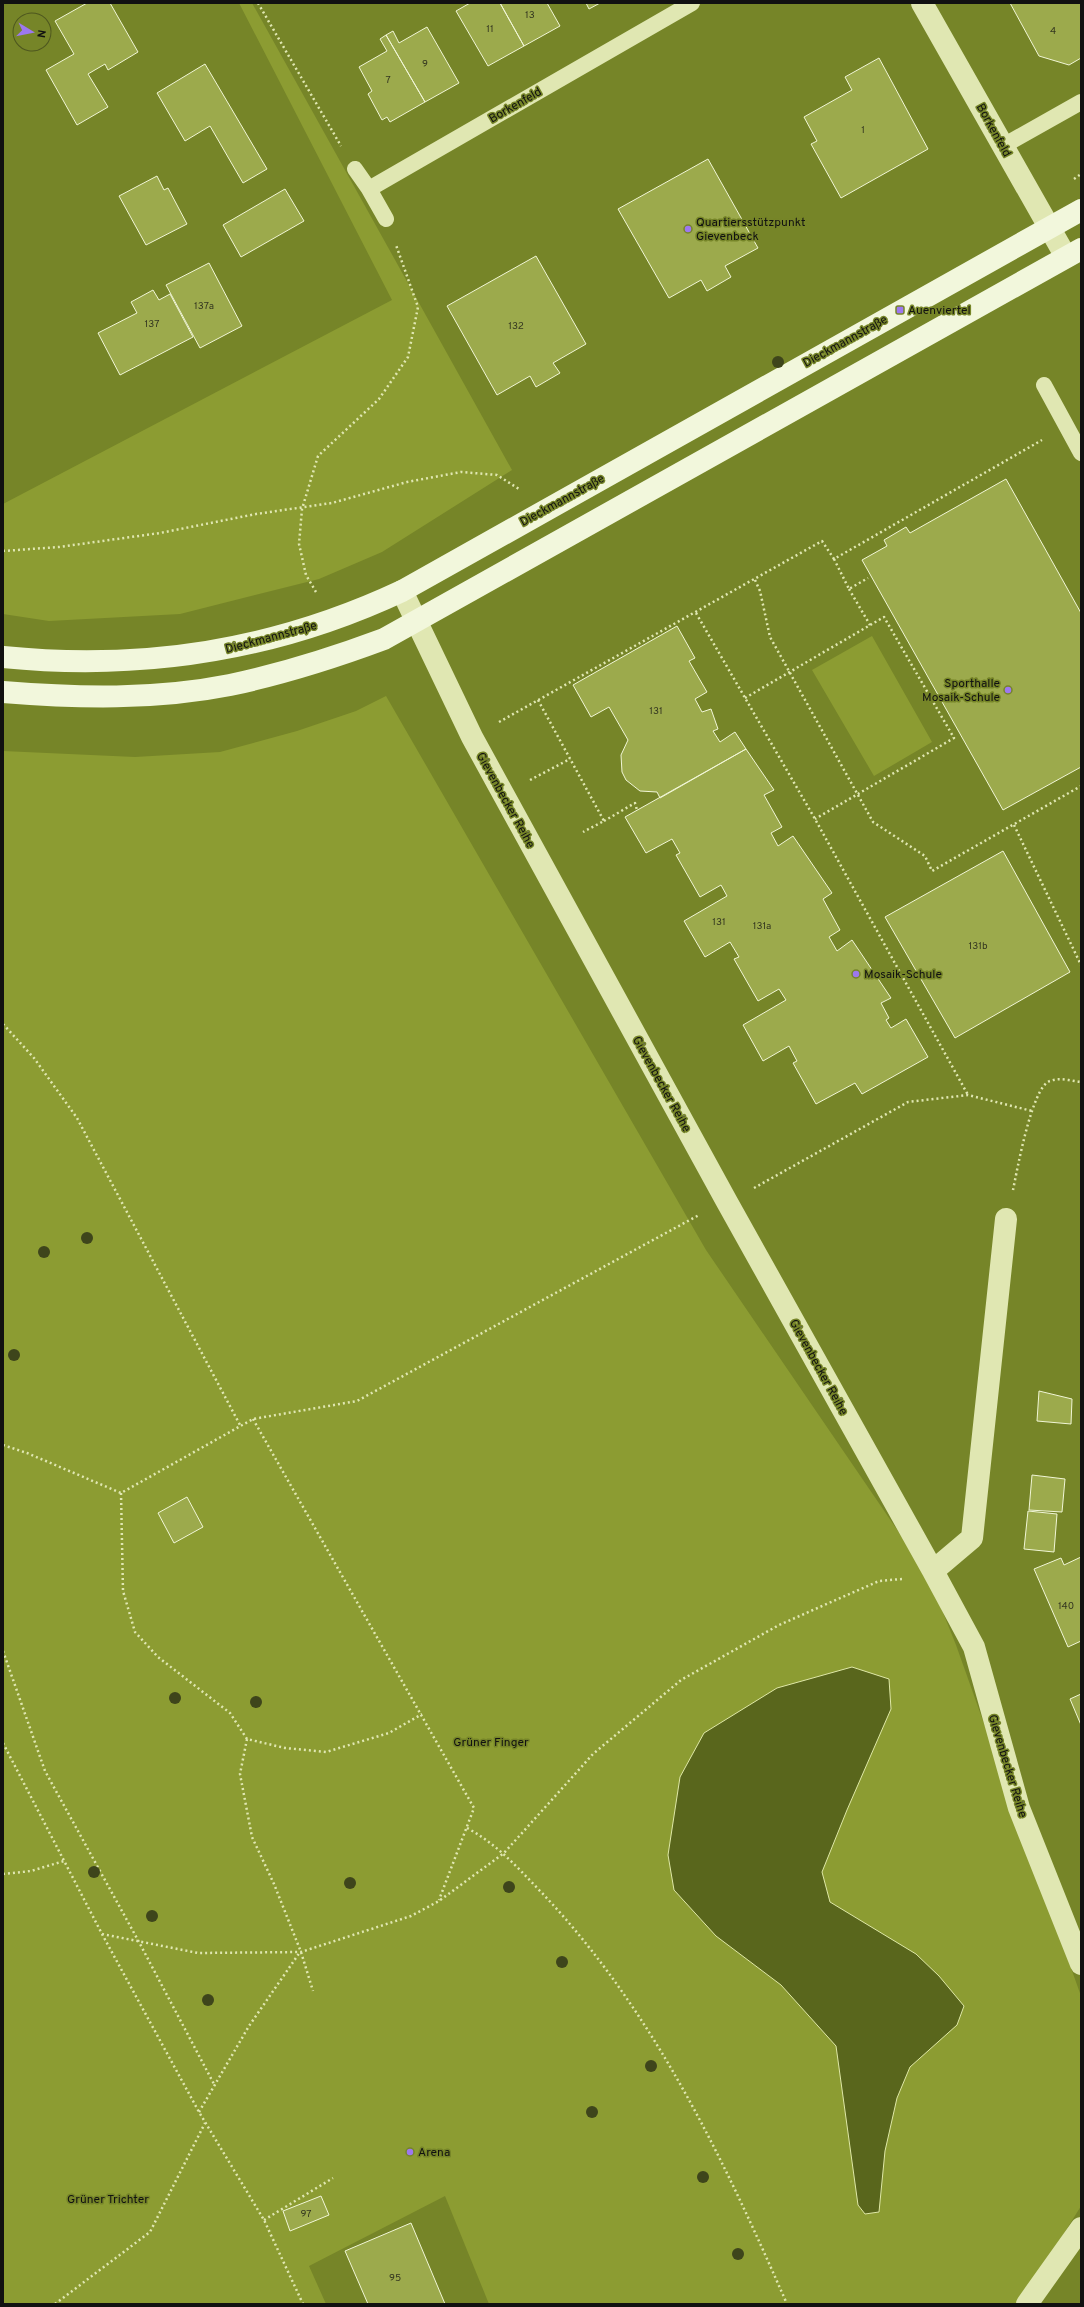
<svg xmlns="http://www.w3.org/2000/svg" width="1084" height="2307" font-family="Overpass,sans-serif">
  <rect width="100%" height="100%" fill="#768528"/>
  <path fill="#8c9c32" d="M239 3H252L512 470 382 552 319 579 180 614 49 621 3 614V504L392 300Z
    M872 636 932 742 874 776 812 670Z
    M386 696 706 1250 928 1575 956 1645 1081 1996V2206L1020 2304H489L445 2196 309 2266 326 2304H3V751L135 757 220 752 297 731 356 711Z"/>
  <path fill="#59661c" stroke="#dfe8a7" d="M852 1667 889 1679 891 1709 847 1810 822 1872 830 1902 916 1954 939 1976 964 2006 957 2025 910 2067 897 2098 885 2151 879 2212 865 2214 858 2205 836 2046 781 1985 716 1936 674 1890 668 1855 680 1777 704 1733 777 1688Z"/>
  <path fill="#9caa4c" stroke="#f1f6d6" d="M87 3H110L138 52 108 70 105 64 88 74 108 107 77 125 46 70 74 54 55 21Z
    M470 3H500L524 46 488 66 456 11Z
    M500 3H547L560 26 524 46Z
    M586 3H600L589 9Z
    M1010 3H1081V58L1069 65 1039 56Z
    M427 27 459 83 425 102 386 35 393 31 399 43Z
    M386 35 425 102 390 122 387 117 382 120 368 94 372 91 359 67 387 51 380 39Z
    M879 58 928 149 841 198 811 144 817 141 804 117 852 90 845 77Z
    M205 64 267 169 243 183 210 126 185 141 157 93Z
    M708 159 758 248 725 266 731 277 707 291 701 280 669 298 618 209Z
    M157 176 164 190 168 188 187 224 146 245 119 196Z
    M285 189 304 221 241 257 223 225Z
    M536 256 586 344 553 363 560 373 536 387 530 376 497 395 447 306Z
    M209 263 242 326 200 348 166 285Z
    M153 290 159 300 170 294 193 337 120 375 98 333 137 313 131 302Z
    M1006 479 1081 613V767L1003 810 862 560 887 546 884 540 906 527 910 533Z
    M677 626 695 658 689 661 707 692 695 699 702 712 711 709 718 729 713 731 720 742 735 732 746 749 660 798 657 792 640 791 626 780 622 772 621 755 628 740 609 707 591 717 573 685Z
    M746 749 774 790 764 795 782 827 771 833 778 846 793 836 832 893 823 899 840 930 829 937 837 951 852 940 891 998 881 1003 889 1018 886 1020 891 1028 906 1019 928 1057 862 1094 855 1083 816 1104 793 1063 797 1061 789 1046 763 1061 743 1025 786 1000 779 989 758 1001 734 959 739 957 730 942 705 957 684 921 727 896 721 885 700 897 676 855 680 853 672 839 646 853 625 817Z
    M1003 851 1070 972 955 1038 885 917Z
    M1039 1391 1072 1399 1071 1424 1037 1421Z
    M1032 1475 1065 1479 1062 1512 1029 1510Z
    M187 1497 203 1527 174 1543 158 1513Z
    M1028 1511 1057 1514 1054 1552 1024 1549Z
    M1081 1557V1641L1068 1647 1034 1569 1061 1558 1064 1565Z
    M1081 1694V1725L1070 1699Z
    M321 2196 329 2215 290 2231 283 2211Z
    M411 2223 445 2304H368L345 2251Z"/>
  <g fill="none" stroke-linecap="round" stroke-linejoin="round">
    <path stroke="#e0e7b2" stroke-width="2.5" stroke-dasharray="2 3" stroke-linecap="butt" d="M258 3 341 146
      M1074 179 1081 174
      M3 551 59 547 160 533 256 514 332 503 407 482 461 472 497 475 519 489
      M834 559 849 589 868 578
      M755 580 760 591 770 637 873 822 925 856 932 871 1081 786
      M849 589 870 625
      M316 592 306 575 299 544 302 509 318 456 379 399 408 357 418 307 396 245
      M696 613 815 819 968 1095
      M745 698 884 617 954 738 815 819
      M538 700 604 821 583 832
      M499 722 822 541 834 559 1042 440
      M530 780 570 759
      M604 821 635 803 637 810
      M1014 825 1081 965
      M3 1024 34 1058 77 1118 240 1425
      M754 1188 908 1102 968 1095 1032 1111
      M1013 1190C1017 1171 1032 1086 1050 1081 1060 1077 1071 1081 1081 1082
      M253 1419 474 1808 439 1900
      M3 1445 27 1453 121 1493 253 1419 357 1401 699 1215
      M121 1493 123 1591 135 1632 158 1657 230 1713 247 1739 285 1748 326 1752 389 1733 422 1714
      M3 1651 45 1771 139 1942 215 2086
      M247 1739 240 1774 252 1837 274 1884 301 1952 313 1991
      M3 1743 102 1934 199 2112 264 2220 303 2304
      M467 1828C497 1844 518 1868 542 1893 653 2010 723 2158 787 2304
      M3 1874 31 1871 64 1861
      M102 1934 198 1953 301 1952 411 1916 439 1901 504 1853 593 1754 681 1680 779 1625 879 1581 902 1579
      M199 2112 249 2026 300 1952
      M264 2220 333 2178
      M55 2304 150 2232 205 2123"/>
    <path stroke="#e0e7b2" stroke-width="16" d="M1003 146 1081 102
      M355 169 369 189
      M386 219 369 189 692 3
      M1044 385 1081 453"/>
    <path stroke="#e0e7b2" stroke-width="22" d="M922 3 1066 257
      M402 591 472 737 727 1202 933 1571 974 1647 1019 1808 1081 1964
      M933 1571 972 1538 1006 1219
      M1027 2304 1081 2228"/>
    <path stroke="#f2f7dc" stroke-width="22" d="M3 657C143 671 274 651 402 591L1081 210
      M3 692C78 698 155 700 230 685 282 674 333 658 384 639L1081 249"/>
  </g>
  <g fill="#3e451b">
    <circle cx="778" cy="362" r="6"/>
    <circle cx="87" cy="1238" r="6"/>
    <circle cx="44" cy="1252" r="6"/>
    <circle cx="14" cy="1355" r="6"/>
    <circle cx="175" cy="1698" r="6"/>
    <circle cx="256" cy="1702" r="6"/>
    <circle cx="94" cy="1872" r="6"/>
    <circle cx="350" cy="1883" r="6"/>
    <circle cx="509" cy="1887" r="6"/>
    <circle cx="152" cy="1916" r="6"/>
    <circle cx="562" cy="1962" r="6"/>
    <circle cx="208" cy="2000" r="6"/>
    <circle cx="651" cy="2066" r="6"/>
    <circle cx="592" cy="2112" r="6"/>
    <circle cx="703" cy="2177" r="6"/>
    <circle cx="738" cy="2254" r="6"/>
  </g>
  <g fill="#9d78ef" stroke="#768528" stroke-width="1.5">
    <circle cx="688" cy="229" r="4"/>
    <rect x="896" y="306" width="8" height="8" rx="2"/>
    <circle cx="1008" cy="690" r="4"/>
    <circle cx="856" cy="974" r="4"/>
    <circle cx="410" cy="2152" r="4"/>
  </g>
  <g text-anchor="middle" stroke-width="3" stroke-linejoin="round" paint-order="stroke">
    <g font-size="10" fill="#343720">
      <text x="530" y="18">13</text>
      <text x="490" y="32">11</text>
      <text x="1053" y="34">4</text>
      <text x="425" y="67">9</text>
      <text x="388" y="83">7</text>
      <text x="863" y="133">1</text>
      <text x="204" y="309">137a</text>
      <text x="152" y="327">137</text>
      <text x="516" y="329">132</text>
      <text x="656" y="714">131</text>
      <text x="719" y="925">131</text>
      <text x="762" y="929">131a</text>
      <text x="978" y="949">131b</text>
      <text x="1066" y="1609">140</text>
      <text x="306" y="2217">97</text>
      <text x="395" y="2281">95</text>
    </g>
    <g font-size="12" fill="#111" stroke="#768528">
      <text transform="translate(515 105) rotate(-30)" y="4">Borkenfeld</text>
      <text transform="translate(994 130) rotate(61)" y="4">Borkenfeld</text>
      <text transform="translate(845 341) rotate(-29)" y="4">Dieckmannstraße</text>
      <text transform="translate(562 500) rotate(-29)" y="4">Dieckmannstraße</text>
      <text transform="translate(271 637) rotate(-15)" y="4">Dieckmannstraße</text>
      <text transform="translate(506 800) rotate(61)" y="4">Gievenbecker Reihe</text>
      <text transform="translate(662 1084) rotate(61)" y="4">Gievenbecker Reihe</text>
      <text transform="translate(819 1367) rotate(61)" y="4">Gievenbecker Reihe</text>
      <text transform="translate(1008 1766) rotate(73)" y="4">Gievenbecker Reihe</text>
    </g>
    <g font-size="12" fill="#111" stroke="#768528" text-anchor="start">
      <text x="696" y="226">Quartiersstützpunkt<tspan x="696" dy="14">Gievenbeck</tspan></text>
      <text x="908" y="314">Auenviertel</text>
      <text x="1000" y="687" text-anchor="end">Sporthalle<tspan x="1000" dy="14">Mosaik-Schule</tspan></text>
      <text x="864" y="978">Mosaik-Schule</text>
      <text x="418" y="2156">Arena</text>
    </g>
    <g font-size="12" fill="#111" stroke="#768528">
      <text x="491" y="1746">Grüner Finger</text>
      <text x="108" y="2203">Grüner Trichter</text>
    </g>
  </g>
  <rect width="1084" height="2307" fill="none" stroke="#111111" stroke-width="8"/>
  <g transform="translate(32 32) rotate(100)"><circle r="19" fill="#768528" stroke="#4e571f"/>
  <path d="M0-3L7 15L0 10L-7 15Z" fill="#9d78ef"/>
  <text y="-6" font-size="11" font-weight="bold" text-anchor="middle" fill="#111111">N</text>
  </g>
</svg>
